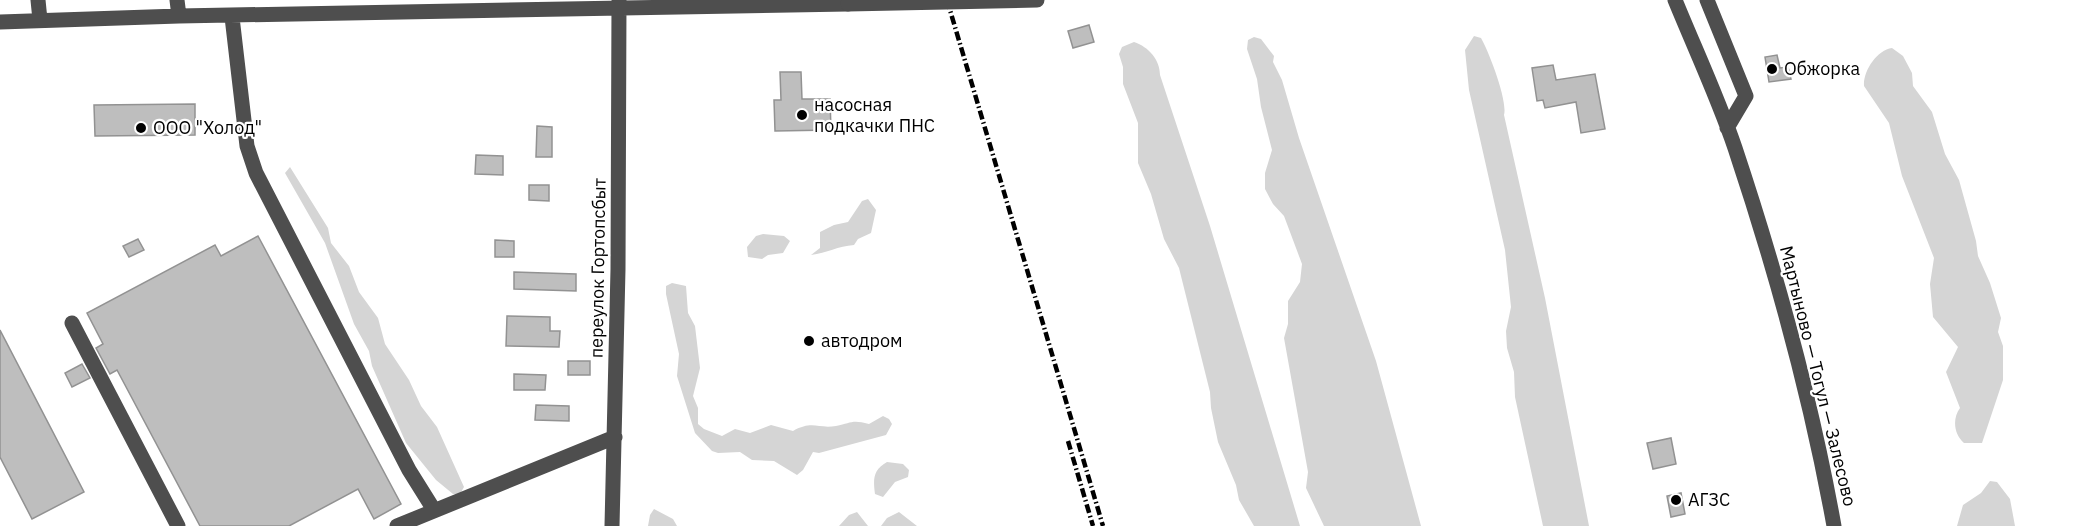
<svg xmlns="http://www.w3.org/2000/svg" width="2098" height="526" font-family="'IBM Plex Sans',sans-serif">
  <rect width="100%" height="100%" fill="#fff"/>
  <path fill="#d5d5d5" d="M1474 36 1481 38C1489 52 1508 101 1504 115L1545 298 1589 526H1543L1515 397 1514 372 1507 348 1506 331 1511 307 1505 250 1469 90 1465 50Z
    M1254 37 1261 39 1274 56 1273 62 1282 80 1299 138 1376 361 1421 526H1324L1306 488 1308 472 1284 338 1288 324V301L1300 282 1302 264 1284 216 1273 204 1265 189V173L1272 150 1261 107 1257 79 1247 49 1248 40Z
    M1134 42C1149 47 1160 60 1160 75L1210 226 1300 526H1254L1239 500 1236 485 1218 442 1211 408 1210 392 1179 268 1164 239 1151 194 1138 163V123L1123 84V67L1119 54 1122 47Z
    M1892 48 1903 56 1912 73 1913 86 1932 112 1945 154 1959 180 1976 241 1978 256 1990 283 2001 318 1998 332 2003 346V380L1982 443H1964C1954 434 1952 419 1960 408L1946 372 1958 347 1933 317 1930 284 1934 258 1902 176 1889 123 1864 86C1863 71 1877 50 1892 48Z
    M290 167 328 228 331 243 349 266 359 292 378 318 385 344 409 380 421 406 437 427 464 487 460 494H453L436 480 406 443 372 366 369 351 354 324 325 243 285 173Z
    M868 199 876 210 871 233 858 239 854 245C838 246 827 253 811 255L820 248V232L834 225 848 222 862 201Z
    M763 234 784 236 790 241 783 253 768 255 762 259 748 257 747 247 756 236Z
    M672 283 686 286 688 313 695 326 700 368 693 396 698 408V424L704 429 722 436 735 429 750 433 771 425 793 431C813 420 817 429 836 426 851 423 852 419 869 424L883 416 889 419 892 424 886 435 819 453 813 452 803 470 797 475 774 461 752 460 740 452 718 453 712 451 695 433 677 376 679 354 666 294V286Z
    M887 462 903 464 909 470 908 477 895 482 883 497 875 494C873 479 873 470 887 462Z
    M1990 481 1997 482 2010 499 2015 526H1957L1963 505 1981 493Z
    M654 509 673 519 677 526H648L650 515Z
    M857 512 868 526H839L849 515Z
    M899 512 917 526H881L887 518Z"/>
  <path fill="#bebebe" stroke="#929292" stroke-width="1.5" d="M1089 25 1094 42 1073 48 1068 31Z
    M1777 55 1780 68 1788 67 1791 79 1769 82 1765 57Z
    M1553 65 1556 80 1595 74 1605 129 1581 133 1576 102 1545 108 1543 100 1537 101 1532 68Z
    M780 72H801L802 99H830L831 130 775 131 774 100H781Z
    M195 104V135L95 136 94 105Z
    M537 126 552 127V157H536Z
    M476 155 503 156V175L475 174Z
    M529 185H549V201L529 200Z
    M258 236 401 504 374 519 358 489 289 526H200L117 370 110 374 96 348 103 344 87 313 215 245 221 256Z
    M138 239 144 250 129 257 123 246Z
    M495 240 514 241V257H495Z
    M514 272 576 274V291L514 289Z
    M507 316 550 317V331H560L559 347 506 346Z
    M0 330 84 492 32 519 0 457Z
    M568 361H590V375H568Z
    M82 364 90 378 72 387 65 373Z
    M514 374 546 375 545 390H514Z
    M536 405 569 406V421L535 420Z
    M1671 438 1676 464 1653 469 1647 443Z
    M1681 493 1685 514 1671 517 1667 496Z"/>
  <g fill="none" stroke-linecap="round" stroke-linejoin="round">
    <path stroke="#4e4e4e" stroke-width="15" d="M38 0 40 20
      M177 0 179 16
      M1675 0C1695 49 1718 98 1735 148 1776 271 1811 398 1834 526
      M1707 0 1746 96 1727 128
      M232 17 247 146 256 173 409 470 434 510
      M0 22 179 16 848 4
      M72 323 178 526
      M397 526 615 437
      M612 526 618 269 619 1"/>
    <path stroke="#000" stroke-width="4.5" stroke-dasharray="9 3 1.5 3" stroke-linecap="butt" d="M947 0 1103 526
      M1068 441 1093 526"/>
    <path stroke="#4e4e4e" stroke-width="15" d="M848 4 1037 0"/>
  </g>
  <g fill="#000" stroke="#fff" stroke-width="2">
    <circle cx="1772" cy="69" r="6"/>
    <circle cx="802" cy="115" r="6"/>
    <circle cx="141" cy="128" r="6"/>
    <circle cx="809" cy="341" r="6"/>
    <circle cx="1676" cy="500" r="6"/>
  </g>
  <g text-anchor="middle" stroke-width="4.5" stroke-linejoin="round" paint-order="stroke">
    <g font-size="18" fill="#000" stroke="#fff" text-anchor="start">
      <text x="1784" y="75">Обжорка</text>
      <text x="814" y="111">насосная<tspan x="814" dy="21">подкачки ПНС</tspan></text>
      <text x="153" y="134">ООО "Холод"</text>
      <text x="821" y="347">автодром</text>
      <text x="1688" y="506">АГЗС</text>
    </g>
    <g font-size="18" fill="#000" stroke="#fff">
      <text transform="translate(598 268) rotate(-89)" y="6">переулок Гортопсбыт</text>
      <text transform="translate(1818 376) rotate(76)" y="6">Мартыново — Тогул — Залесово</text>
    </g>
  </g>
</svg>
